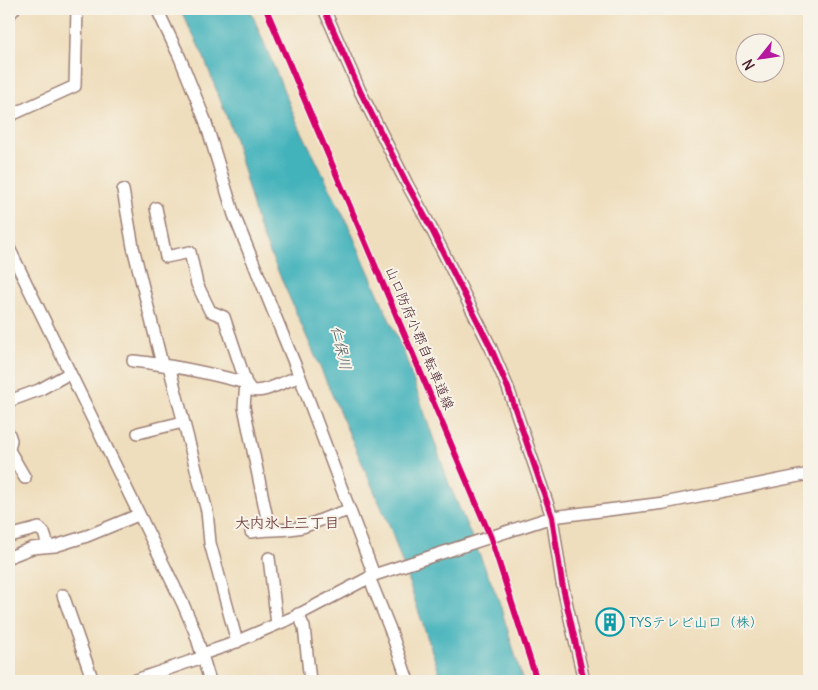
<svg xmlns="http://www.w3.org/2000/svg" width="818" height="690" font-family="Delius,'Klee One',sans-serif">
  <rect width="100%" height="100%" fill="#f7f3e8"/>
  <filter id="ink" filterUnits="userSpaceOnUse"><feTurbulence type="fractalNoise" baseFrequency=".02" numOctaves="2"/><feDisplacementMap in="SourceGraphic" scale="10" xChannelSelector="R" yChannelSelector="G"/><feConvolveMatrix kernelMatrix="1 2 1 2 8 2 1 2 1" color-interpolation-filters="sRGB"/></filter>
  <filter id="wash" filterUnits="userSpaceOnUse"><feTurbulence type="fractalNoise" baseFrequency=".0096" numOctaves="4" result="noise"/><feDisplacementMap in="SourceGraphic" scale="20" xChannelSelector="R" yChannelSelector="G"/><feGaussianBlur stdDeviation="1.12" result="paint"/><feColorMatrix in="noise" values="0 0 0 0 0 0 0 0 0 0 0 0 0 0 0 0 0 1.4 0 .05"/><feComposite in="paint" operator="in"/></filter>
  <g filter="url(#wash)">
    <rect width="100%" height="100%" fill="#efdebd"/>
    <path fill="#42b2bb" stroke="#466873" d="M180 9H250L296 120 350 229 404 353 449 484 498 598 523 681H442L390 527 259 228 234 136 203 55Z"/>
  </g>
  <g filter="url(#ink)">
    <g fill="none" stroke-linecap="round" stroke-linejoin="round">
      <g stroke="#9c7e74" stroke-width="14">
        <path id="minor" d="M157 9 180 58 205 120 234 215 300 377 374 575
          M324 9 360 91 407 184 429 224 490 346 508 388 552 517 562 583 584 681
          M9 15 14 9
          M9 116 75 86 77 9
          M123 190 133 247 162 364
          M156 208 166 257 190 252 197 284 210 311 224 317 246 383 244 407 269 528
          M9 248 183 604 195 632 210 681
          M133 361C171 365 209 373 246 383L251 390C266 394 284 380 300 377
          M169 366 207 511 210 543 237 642
          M9 401 39 390 70 373
          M138 433 183 422
          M9 434 11 440 9 450
          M9 450 25 478
          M251 532C267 529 288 531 302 527 318 522 333 514 350 510
          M9 536 39 528 44 533 48 545
          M9 557 32 548 55 546 87 536 138 515
          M269 558 277 624
          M369 577 390 629 408 681
          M63 595 93 681
          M298 614 304 627 310 681
          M202 654 226 646 294 617 374 575 552 517 664 503 809 474
          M133 681 203 657"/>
      </g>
      <use href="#minor" stroke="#fff" stroke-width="11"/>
      <g stroke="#f7f3e8" stroke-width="9">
        <path id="cycleway" d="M266 9 491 538 537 681
          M324 9 360 91 407 184 429 224 490 346 508 388 552 517 562 583 584 681"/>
      </g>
      <use href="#cycleway" stroke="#d6006c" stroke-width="6"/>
    </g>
  </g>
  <defs>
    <g id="building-ring" transform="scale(1.4375)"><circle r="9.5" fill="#f7f3e8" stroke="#0f9aa8" stroke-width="1.5"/><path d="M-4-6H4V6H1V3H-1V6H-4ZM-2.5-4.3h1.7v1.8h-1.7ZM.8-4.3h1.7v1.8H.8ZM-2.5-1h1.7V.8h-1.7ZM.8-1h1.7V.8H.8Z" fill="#0f9aa8"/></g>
  </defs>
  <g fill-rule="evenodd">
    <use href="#building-ring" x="610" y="622"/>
  </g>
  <g text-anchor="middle" stroke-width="4" stroke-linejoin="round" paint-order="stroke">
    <g font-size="14" fill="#4a1f2b" stroke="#f7f3e8">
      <text transform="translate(420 338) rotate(67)" y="5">山口防府小郡自転車道線</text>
    </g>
    <g font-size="14" fill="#0d838f" stroke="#f7f3e8" text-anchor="start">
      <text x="629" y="627">TYSテレビ山口（株）</text>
    </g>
    <g font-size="15" font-style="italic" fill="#47525d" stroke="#f7f3e8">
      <text transform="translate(341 348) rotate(77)" y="5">仁保川</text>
    </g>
    <g font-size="15" font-weight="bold" fill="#784a4a" stroke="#f7f3e8">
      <text x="287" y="528">大内氷上三丁目</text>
    </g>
  </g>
  <rect width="818" height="690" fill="none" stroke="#f7f3e8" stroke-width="30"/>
  <g transform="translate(760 58) rotate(240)"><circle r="24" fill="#f7f3e8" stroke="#b29e9c"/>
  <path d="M0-4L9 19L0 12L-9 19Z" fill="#b5179e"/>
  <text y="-8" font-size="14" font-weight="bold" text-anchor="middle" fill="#4a1f2b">N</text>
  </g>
</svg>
